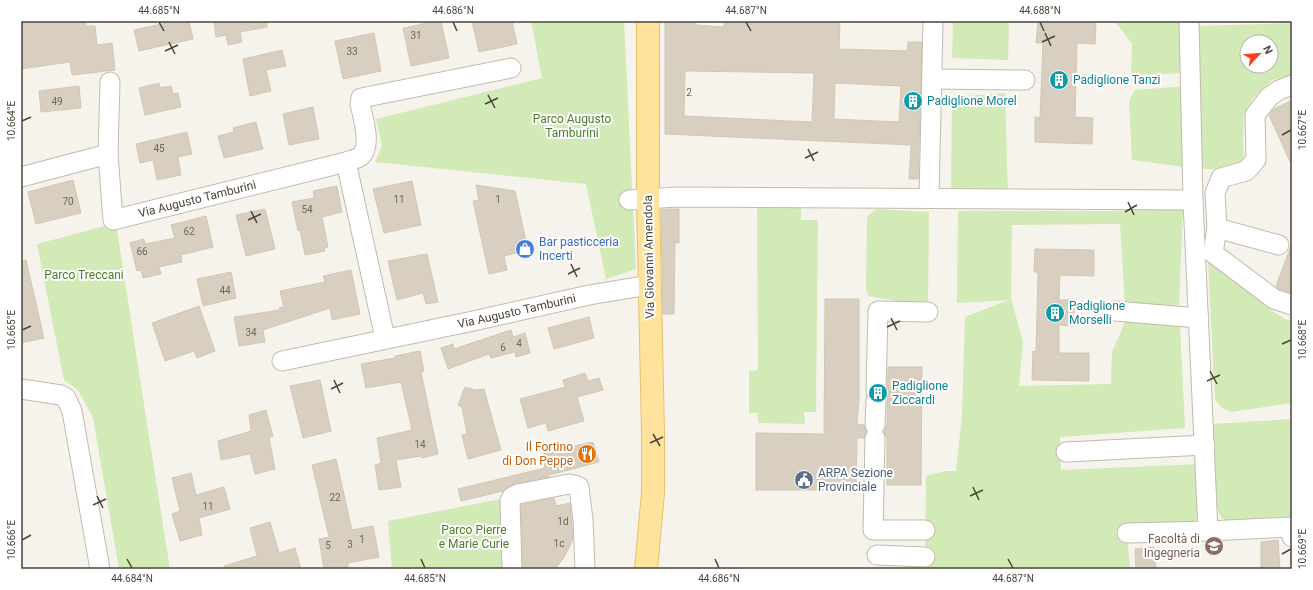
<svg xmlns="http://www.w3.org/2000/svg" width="1313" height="590" font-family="Roboto,sans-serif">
  <rect width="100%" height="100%" fill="#f6f3ec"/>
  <path fill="#d2eab5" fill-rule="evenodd" d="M531 21H624L636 269 606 279 586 184 375 162 382 146 376 119 542 78Z
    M953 21H1009L1008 60 952 58Z
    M1115 21H1189L1190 73 1131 75 1132 44Z
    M1292 23V75L1272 80 1253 98 1244 114 1243 139 1244 160C1232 171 1216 169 1201 169L1199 26ZM1247 42H1271V66H1247Z
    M1188 86 1190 168 1132 160 1129 101 1135 90Z
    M1005 93 1008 198H951L952 97Z
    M801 202V220H818L816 412H804L805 424 758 423V413H749V371L758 370 757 203Z
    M1183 208 1179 305H1125L1120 224 1012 225 1011 299 1023 341 1019 386 1111 384 1112 352 1132 306 1180 327 1185 428 1060 437 1061 470 1201 464 1200 513 1196 520 1190 525 1127 533 1130 569H925L926 476 945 471H956L962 415 965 317 1009 300 957 303 958 211H1110Z
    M876 209 929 212 928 306 868 296 866 288 867 217Z
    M116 223 147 424 170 569H119L93 418 78 390 64 380 37 244Z
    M1208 262 1272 311 1285 319 1292 321V403L1231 412 1222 408 1215 400Z
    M1292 419V522L1230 524 1221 517 1215 505 1216 474 1213 462 1212 424Z
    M506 498 508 569H392L388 521Z"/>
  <path fill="#d8cfc1" stroke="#d3c7b4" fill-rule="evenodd" d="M21 21H86V26H95L97 45 112 43 115 70 72 75 70 62 21 69Z
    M176 21H189L193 39 139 51 134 30Z
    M214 21H267V27L240 32 242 42 228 45 226 35 216 37Z
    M438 21H441L449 58 411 66 403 28Z
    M472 21H512L517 44 479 52Z
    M665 21H696V25L724 27V21H840L839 49 907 51 908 42H922L918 179H909L911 145 665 134ZM685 71 814 73 812 122 684 116ZM835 83 901 86 899 122 834 119Z
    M1038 21H1096L1095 44 1077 43 1075 117 1093 118 1092 144 1035 142V117L1040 118 1043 43H1036Z
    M374 33 381 71 343 79 335 41Z
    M282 50 286 66 266 70 271 91 250 96 243 59Z
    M159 83 160 88 171 86 173 94 178 93 181 107 145 115 139 88Z
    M79 86 81 108 41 112 39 91Z
    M1292 100V166L1269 115 1274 109Z
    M313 107 319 139 289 145 283 114Z
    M256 122 263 149 224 158 218 136 234 132 233 128Z
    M187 132 192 154 178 157 181 175 157 180 153 160 140 163 136 144Z
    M73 180 81 213 36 224 28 192Z
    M412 181 421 225 384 233 373 189Z
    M476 185 515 191 528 250 504 256 507 270 489 274 473 201 479 200Z
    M337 186 342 212 322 217 328 247 324 248 325 251 305 255 300 230 298 231 292 202 314 198 313 191Z
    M265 209 275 249 246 256 236 215Z
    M661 209H679V243H675L674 314H663Z
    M206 216 213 247 181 255 182 262 159 267 161 274 143 278 141 270 137 271 130 243 144 239 145 244 175 238 171 225Z
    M1291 246 1292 247V293L1279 289 1276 286Z
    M1035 249 1094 250V276L1060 275 1059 300H1074V326L1059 325V353H1089V381L1032 380 1033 351 1036 352 1038 272H1034Z
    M427 254 438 302 426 304 423 293 397 300 388 261Z
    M26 260 44 338 21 343V261Z
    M351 270 360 314 332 320 330 308 263 330 265 342 239 346 234 317 280 310 279 308 284 307 280 291 325 282 323 276Z
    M231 272 236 298 203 306 197 279Z
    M825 299H859V400L857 424 864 425 866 431 864 438H857L856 490H756V433L824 434Z
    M199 306 215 351 197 358 194 351 165 361 152 323Z
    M589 317 594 338 554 349 548 328Z
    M511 330 513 337 525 333 530 353 516 357 515 352 491 358 489 354 448 369 441 348 453 344 454 349Z
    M420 351 424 371 421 372 438 454 422 458 421 456 396 460 401 487 379 490 375 465 381 463 377 438 412 430 401 382 366 388 361 364 395 358V356Z
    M888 367H922L921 485H887V438L884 432 887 425Z
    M585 373 588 381 599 378 603 390 577 397 584 421 548 431 546 423 528 428 520 399 565 387 563 380Z
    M320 380 331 431 303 438 290 386Z
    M465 387 476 390 484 389 501 450 468 459 462 435 467 434 462 407 458 405Z
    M266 410 273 436 269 438 275 469 255 474 250 454 221 460 218 441 251 431 249 415Z
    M593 442 599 462 549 475V477L516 483 507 487 503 491 461 501 458 489 545 468 542 454 554 451V450Z
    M336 459 352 530 373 526 379 557 348 563V567L324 569 319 539 329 537 312 465Z
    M191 473 196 495 224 487 230 509 199 518 202 535 180 541 172 514 180 511 172 478Z
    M554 498 556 506 570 503 573 538 570 546 563 559 555 569H523L521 505Z
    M270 522 279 553 295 548 301 569H224V566L257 556 250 528Z
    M1278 540 1280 569H1261V542Z
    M1154 547 1156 569H1136L1135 549Z"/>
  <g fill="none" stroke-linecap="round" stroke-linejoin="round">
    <g stroke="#c2bbae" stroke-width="21">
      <g id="minor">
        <path d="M1189 21 1193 200 1208 531"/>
        <path d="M932 79 1025 80"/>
        <path id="s1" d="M110 82 108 154 113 220 346 162"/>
        <path d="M1292 85 1279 90 1269 97 1255 115 1256 160 1246 171 1221 178 1215 193 1217 228 1213 253 1274 299 1292 305"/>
        <path d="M21 177 108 154"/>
        <path d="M929 198 933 21"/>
        <path d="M629 200 677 197 1193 200"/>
        <path d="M1217 228 1279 245"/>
        <path d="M1115 311 1199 318"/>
        <path d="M385 338 346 162C351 160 357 159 361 156 372 145 363 118 360 104L361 98 511 68"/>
        <path id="s2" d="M282 361 478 320 589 295 649 285"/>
        <path d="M21 389 61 395 66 398 72 411 100 569"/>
        <path d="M876 391 878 311 928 312"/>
        <path d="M875 425 876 401"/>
        <path d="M875 438 873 530H925"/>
        <path d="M1066 452 1205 445"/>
        <path d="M1127 533 1208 531 1290 527 1292 537"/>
        <path d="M877 555 925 557"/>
        <path d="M512 569 510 501 512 497 518 494 569 484 575 485 579 487 583 520 585 569"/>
      </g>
    </g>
    <g stroke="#e6c16a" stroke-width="24">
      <path id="major" d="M646 569 653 493V432L648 198V21"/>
    </g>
    <use href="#minor" stroke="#fff" stroke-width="19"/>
    <use href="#major" stroke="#ffe39c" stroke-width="22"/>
  </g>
  <path fill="none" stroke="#4b4439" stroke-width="1.5" d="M159 22 164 31M453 22 457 31M746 22 751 31M1040 22 1044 31M1045 33 1051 46M169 42 175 54M1042 42 1055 36M165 51 178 45M488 95 495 108M485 104 498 98M22 121 31 117M1282 135 1291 130M808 149 814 161M805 158 818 152M1128 202 1134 215M251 211 257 223M1125 212 1137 205M248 220 261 214M571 264 577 277M568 274 580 268M891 318 897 330M887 327 900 321M22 330 31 326M1282 344 1291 340M1210 371 1217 384M334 380 340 393M1207 381 1220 375M331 389 343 383M653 434 660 446M650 443 663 437M973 487 979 500M97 496 103 508M970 496 983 490M93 505 106 499M22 540 31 535M1282 554 1291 549M127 559 132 568M421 559 425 568M715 559 719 568M1008 559 1013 568"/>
  <defs>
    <g id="building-disc" transform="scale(1)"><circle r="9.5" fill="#0f9aa8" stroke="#fff"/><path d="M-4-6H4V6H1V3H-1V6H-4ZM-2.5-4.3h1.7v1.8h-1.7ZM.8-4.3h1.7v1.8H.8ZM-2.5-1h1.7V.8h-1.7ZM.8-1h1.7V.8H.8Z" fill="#fff"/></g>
    <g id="shop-disc" transform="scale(1)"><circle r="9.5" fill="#3f7fe0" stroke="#fff"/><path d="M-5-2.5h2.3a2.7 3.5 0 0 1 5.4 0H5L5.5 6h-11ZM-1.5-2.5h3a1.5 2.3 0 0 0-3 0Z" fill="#fff"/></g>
    <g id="restaurant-disc" transform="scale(1)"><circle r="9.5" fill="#e8710a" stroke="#fff"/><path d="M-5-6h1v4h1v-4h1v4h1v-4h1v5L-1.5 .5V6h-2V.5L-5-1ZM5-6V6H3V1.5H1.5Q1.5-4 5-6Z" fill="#fff"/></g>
    <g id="civic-disc" transform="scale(1)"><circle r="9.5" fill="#5c6f8a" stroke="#fff"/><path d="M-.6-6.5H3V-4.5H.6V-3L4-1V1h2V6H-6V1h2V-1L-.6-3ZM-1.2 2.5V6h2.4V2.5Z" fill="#fff"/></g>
    <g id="university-disc" transform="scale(1)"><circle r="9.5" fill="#8d6e63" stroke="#fff"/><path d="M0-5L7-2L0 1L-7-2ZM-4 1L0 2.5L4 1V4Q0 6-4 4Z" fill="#fff"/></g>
  </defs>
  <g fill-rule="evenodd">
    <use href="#building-disc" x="1059" y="80"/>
    <use href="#building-disc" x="913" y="101"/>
    <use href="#shop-disc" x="525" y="249"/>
    <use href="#building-disc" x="1055" y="313"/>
    <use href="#building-disc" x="878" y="393"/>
    <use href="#restaurant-disc" x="587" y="454"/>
    <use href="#civic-disc" x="804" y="480"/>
    <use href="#university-disc" x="1214" y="546"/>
  </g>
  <g text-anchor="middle" stroke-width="4" stroke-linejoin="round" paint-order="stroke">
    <g font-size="10" fill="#6e675b">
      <text x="416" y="39">31</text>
      <text x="352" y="55">33</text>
      <text x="689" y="96">2</text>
      <text x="57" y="105">49</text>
      <text x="159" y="152">45</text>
      <text x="399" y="203">11</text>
      <text x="498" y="203">1</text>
      <text x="68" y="205">70</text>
      <text x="307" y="213">54</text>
      <text x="189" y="235">62</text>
      <text x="142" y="255">66</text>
      <text x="225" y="294">44</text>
      <text x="251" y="336">34</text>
      <text x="519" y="347">4</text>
      <text x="503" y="351">6</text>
      <text x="420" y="448">14</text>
      <text x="335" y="501">22</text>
      <text x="208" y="510">11</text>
      <text x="563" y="525">1d</text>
      <text x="362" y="543">1</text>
      <text x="559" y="547">1c</text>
      <text x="350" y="548">3</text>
      <text x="328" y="549">5</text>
    </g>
    <g font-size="12" fill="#0d838f" stroke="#fff" text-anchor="start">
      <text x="1073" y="84">Padiglione Tanzi</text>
      <text x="927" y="105">Padiglione Morel</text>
      <text x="1069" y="310">Padiglione<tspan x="1069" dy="14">Morselli</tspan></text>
      <text x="892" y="390">Padiglione<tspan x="892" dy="14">Ziccardi</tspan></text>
    </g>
    <g font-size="12" fill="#4a7f2a" stroke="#fff">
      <text x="572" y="123">Parco Augusto<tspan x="572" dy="14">Tamburini</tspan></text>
      <text x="84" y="279">Parco Treccani</text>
      <text x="474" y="534">Parco Pierre<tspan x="474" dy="14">e Marie Curie</tspan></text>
    </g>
    <g font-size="12" fill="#4b4439" stroke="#fff">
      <text dy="4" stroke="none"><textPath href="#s1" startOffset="225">Via Augusto Tamburini</textPath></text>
      <text transform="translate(649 257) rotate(-91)" y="4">Via Giovanni Amendola</text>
      <text dy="4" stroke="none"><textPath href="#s2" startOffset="240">Via Augusto Tamburini</textPath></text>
    </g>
    <g font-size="12" fill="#366cbe" stroke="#fff" text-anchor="start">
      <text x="539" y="246">Bar pasticceria<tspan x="539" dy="14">Incerti</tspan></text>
    </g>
    <g font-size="12" fill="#c56008" stroke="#fff" text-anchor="end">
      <text x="573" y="451">Il Fortino<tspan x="573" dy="14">di Don Peppe</tspan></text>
    </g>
    <g font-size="12" fill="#4e5e75" stroke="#fff" text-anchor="start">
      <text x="818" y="477">ARPA Sezione<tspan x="818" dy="14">Provinciale</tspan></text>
    </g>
    <g font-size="12" fill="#785e54" stroke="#fff" text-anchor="end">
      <text x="1200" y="543">Facoltà di<tspan x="1200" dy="14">Ingegneria</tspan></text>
    </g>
  </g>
  <rect width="1313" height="590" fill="none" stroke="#ffffff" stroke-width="44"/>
  <g transform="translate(1259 54) rotate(64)"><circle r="19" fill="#ffffff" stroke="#b7b4b0"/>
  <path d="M0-3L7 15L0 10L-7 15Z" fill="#fc3f1d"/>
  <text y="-6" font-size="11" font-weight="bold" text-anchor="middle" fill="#4b4439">N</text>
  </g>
  <rect x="22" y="22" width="1269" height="546" fill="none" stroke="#4b4439" stroke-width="1.5"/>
  <g font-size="10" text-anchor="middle" fill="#4b4439">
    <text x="159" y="14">44.685°N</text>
    <text x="453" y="14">44.686°N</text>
    <text x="746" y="14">44.687°N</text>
    <text x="1040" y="14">44.688°N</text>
    <text transform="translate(11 121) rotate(-90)" y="4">10.664°E</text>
    <text transform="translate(1302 130) rotate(-90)" y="4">10.667°E</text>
    <text transform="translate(11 330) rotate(-90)" y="4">10.665°E</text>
    <text transform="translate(1302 340) rotate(-90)" y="4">10.668°E</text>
    <text transform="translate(11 540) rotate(-90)" y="4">10.666°E</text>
    <text transform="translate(1302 549) rotate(-90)" y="4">10.669°E</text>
    <text x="132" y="582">44.684°N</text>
    <text x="425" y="582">44.685°N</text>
    <text x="719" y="582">44.686°N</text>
    <text x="1013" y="582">44.687°N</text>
  </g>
</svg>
